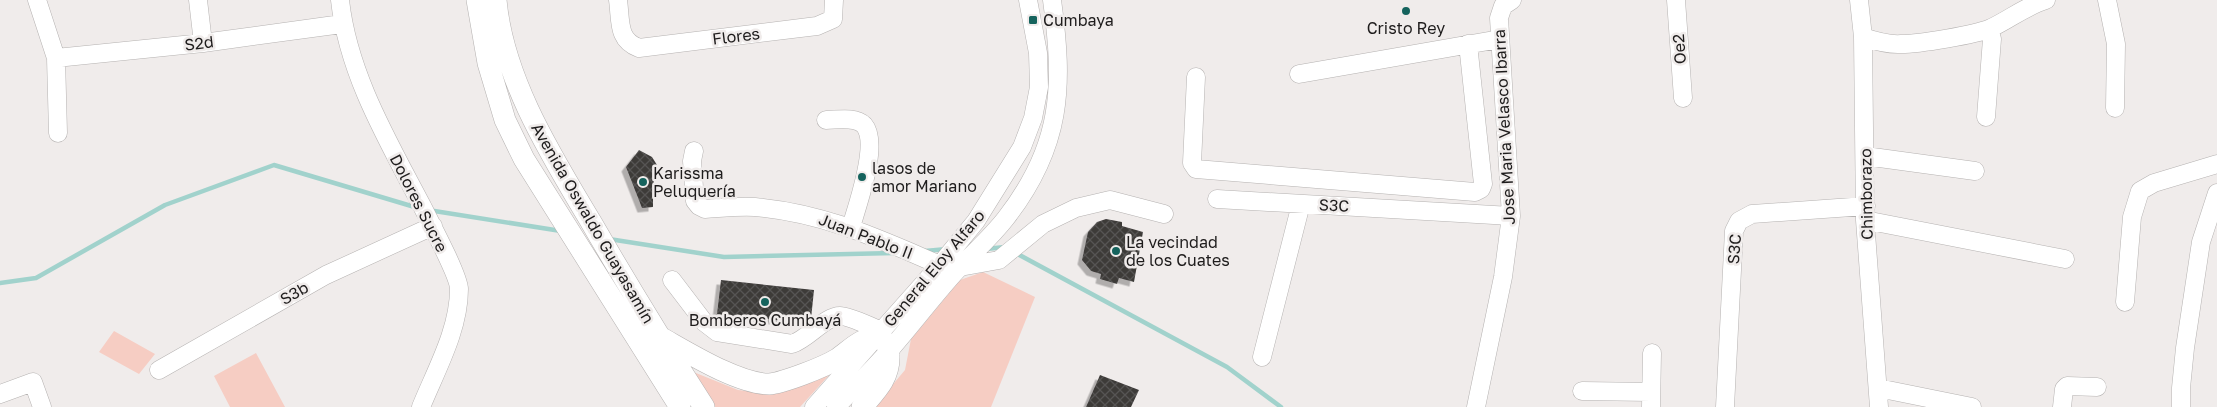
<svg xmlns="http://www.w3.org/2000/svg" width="2217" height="407" font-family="'Golos Text',sans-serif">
  <defs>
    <pattern id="building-cross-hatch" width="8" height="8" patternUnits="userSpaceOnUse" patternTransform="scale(1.25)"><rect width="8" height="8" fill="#3d3a39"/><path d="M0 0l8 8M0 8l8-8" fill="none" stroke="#565453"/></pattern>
    <filter id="shadow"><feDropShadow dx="-4.5" dy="4.5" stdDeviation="0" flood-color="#0004"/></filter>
  </defs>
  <rect width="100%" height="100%" fill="#f0eceb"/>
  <path fill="#f6cdc3" d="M983 272 1035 297 991 407H874L905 370 911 339 960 280Z
    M114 331 155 354 139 374 99 352Z
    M256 353 285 407H230L214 376Z
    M691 371 738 390 765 393 831 373 800 407H715Z"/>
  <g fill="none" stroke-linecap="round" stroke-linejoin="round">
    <path stroke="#a1d2cc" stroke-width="4.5" d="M428 210 561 231
      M609 239 724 257 894 253
      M986 249 1005 247
      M925 251 947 249
      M1014 252 1227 367 1281 407
      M0 283 36 278 165 205 274 165 418 208"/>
  </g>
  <path fill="url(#building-cross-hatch)" filter="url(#shadow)" d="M639 150 652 157 657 165 653 186V207L642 208 626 167Z
    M1106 219 1122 222V226L1143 232 1134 282 1119 278 1117 284 1100 279 1101 274 1091 271 1082 260 1088 232 1097 222Z
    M721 280 814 290 811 319 806 323 717 314Z
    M1100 375 1139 390 1131 407H1086Z"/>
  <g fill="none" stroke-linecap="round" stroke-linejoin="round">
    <g stroke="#b5b2b1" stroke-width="19">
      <path id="minor" d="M37 0 56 58 58 133
        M198 0 203 43
        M340 0C348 74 388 141 422 206 429 220 459 276 459 289 459 330 436 370 421 407
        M618 0C621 21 617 40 639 48L817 26 833 19 834 0
        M1676 0 1683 98
        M1859 0 1863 37 1865 220 1879 407
        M2107 0 2116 44 2115 108
        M1863 37C1875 41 1888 45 1901 44 1919 44 1975 35 1991 28 2010 19 2026 6 2046 0
        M56 58 203 43 342 24
        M1299 74 1500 39
        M1196 77 1192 163 1196 169 1475 192 1481 189 1483 184 1468 44
        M1986 117 1992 39 1989 29
        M826 120C837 120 855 116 864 125 880 143 857 206 851 227
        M694 151 692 161 695 201 699 206 705 209C722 208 738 206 755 207 824 213 877 238 940 265
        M1865 156 1975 171
        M1217 199 1511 216
        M1865 220 2065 259
        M960 267 999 260 1043 224 1076 208 1110 200 1164 214
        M672 280 704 322 717 332 792 344C808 339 825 316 840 316 850 316 871 327 882 331
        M2125 302 2132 217 2140 191 2154 183 2217 164
        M1262 357 1301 204
        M159 370 326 275 433 226
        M1878 388 1972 407
        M1582 391 1651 392
        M0 394 33 382 42 407
        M814 407 940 265 976 221 1022 147 1033 118 1039 87 1038 53 1028 0
        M836 407C853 389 871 371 888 352 909 328 928 303 949 279 967 258 989 240 1006 218 1062 146 1064 87 1052 0
        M1476 407 1503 277 1511 216 1499 18 1503 6 1512 0
        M1651 407 1652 353
        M1725 407 1734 231 1739 221 1752 214 1866 206
        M2062 407 2064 389 2067 386 2097 387
        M2181 407V388L2185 348 2201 242 2217 193"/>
    </g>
    <g stroke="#b5b2b1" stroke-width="22">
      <path id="major" d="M477 0 488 63 505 120 524 159 680 407
        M496 0C503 79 551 155 591 222 627 284 665 346 704 407
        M660 337C687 352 738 384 769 384 783 383 824 367 837 359 848 352 862 336 877 338 886 339 889 347 889 355 890 378 876 391 862 407"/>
    </g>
    <use href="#minor" stroke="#fff" stroke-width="18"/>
    <use href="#major" stroke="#fff" stroke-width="21"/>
  </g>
  <g fill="#15635d" stroke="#f0eceb" stroke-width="2">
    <circle cx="1406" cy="11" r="5"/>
    <rect x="1028" y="15" width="10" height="10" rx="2.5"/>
    <circle cx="862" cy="177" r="5"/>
    <circle cx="643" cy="182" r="5"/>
    <circle cx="1116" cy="251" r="5"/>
    <circle cx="765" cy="302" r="5"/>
  </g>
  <g text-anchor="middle" stroke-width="5" stroke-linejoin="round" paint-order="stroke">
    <g font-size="16" fill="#1e1c1c" stroke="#f0eceb" text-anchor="start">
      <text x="1043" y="26">Cumbaya</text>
      <text x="1406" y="34" text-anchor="middle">Cristo Rey</text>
      <text x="872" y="174">lasos de<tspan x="872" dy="18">amor Mariano</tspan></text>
      <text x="653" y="179">Karissma<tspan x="653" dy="18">Peluquería</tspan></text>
      <text x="1126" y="248">La vecindad<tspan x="1126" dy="18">de los Cuates</tspan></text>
      <text x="765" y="326" text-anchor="middle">Bomberos Cumbayá</text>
    </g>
    <g font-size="16" fill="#1e1c1c" stroke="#f0eceb">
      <text transform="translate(736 36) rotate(-7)" y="6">Flores</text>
      <text transform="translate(199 43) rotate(-7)" y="6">S2d</text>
      <text transform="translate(1679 49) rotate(-94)" y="6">Oe2</text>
      <text transform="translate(1504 127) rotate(-93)" y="6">Jose Maria Velasco Ibarra</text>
      <text transform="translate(1866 194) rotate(-91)" y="6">Chimborazo</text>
      <text transform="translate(419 203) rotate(63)" y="6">Dolores Sucre</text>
      <text transform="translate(1334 205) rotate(3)" y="6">S3C</text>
      <text transform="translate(593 223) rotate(60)" y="6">Avenida Oswaldo Guayasamín</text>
      <text transform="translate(866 236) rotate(21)" y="6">Juan Pablo II</text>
      <text transform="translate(1734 249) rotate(-85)" y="6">S3C</text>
      <text transform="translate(934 268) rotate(-50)" y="6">General Eloy Alfaro</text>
      <text transform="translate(294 293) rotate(-30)" y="6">S3b</text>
    </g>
  </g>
</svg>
